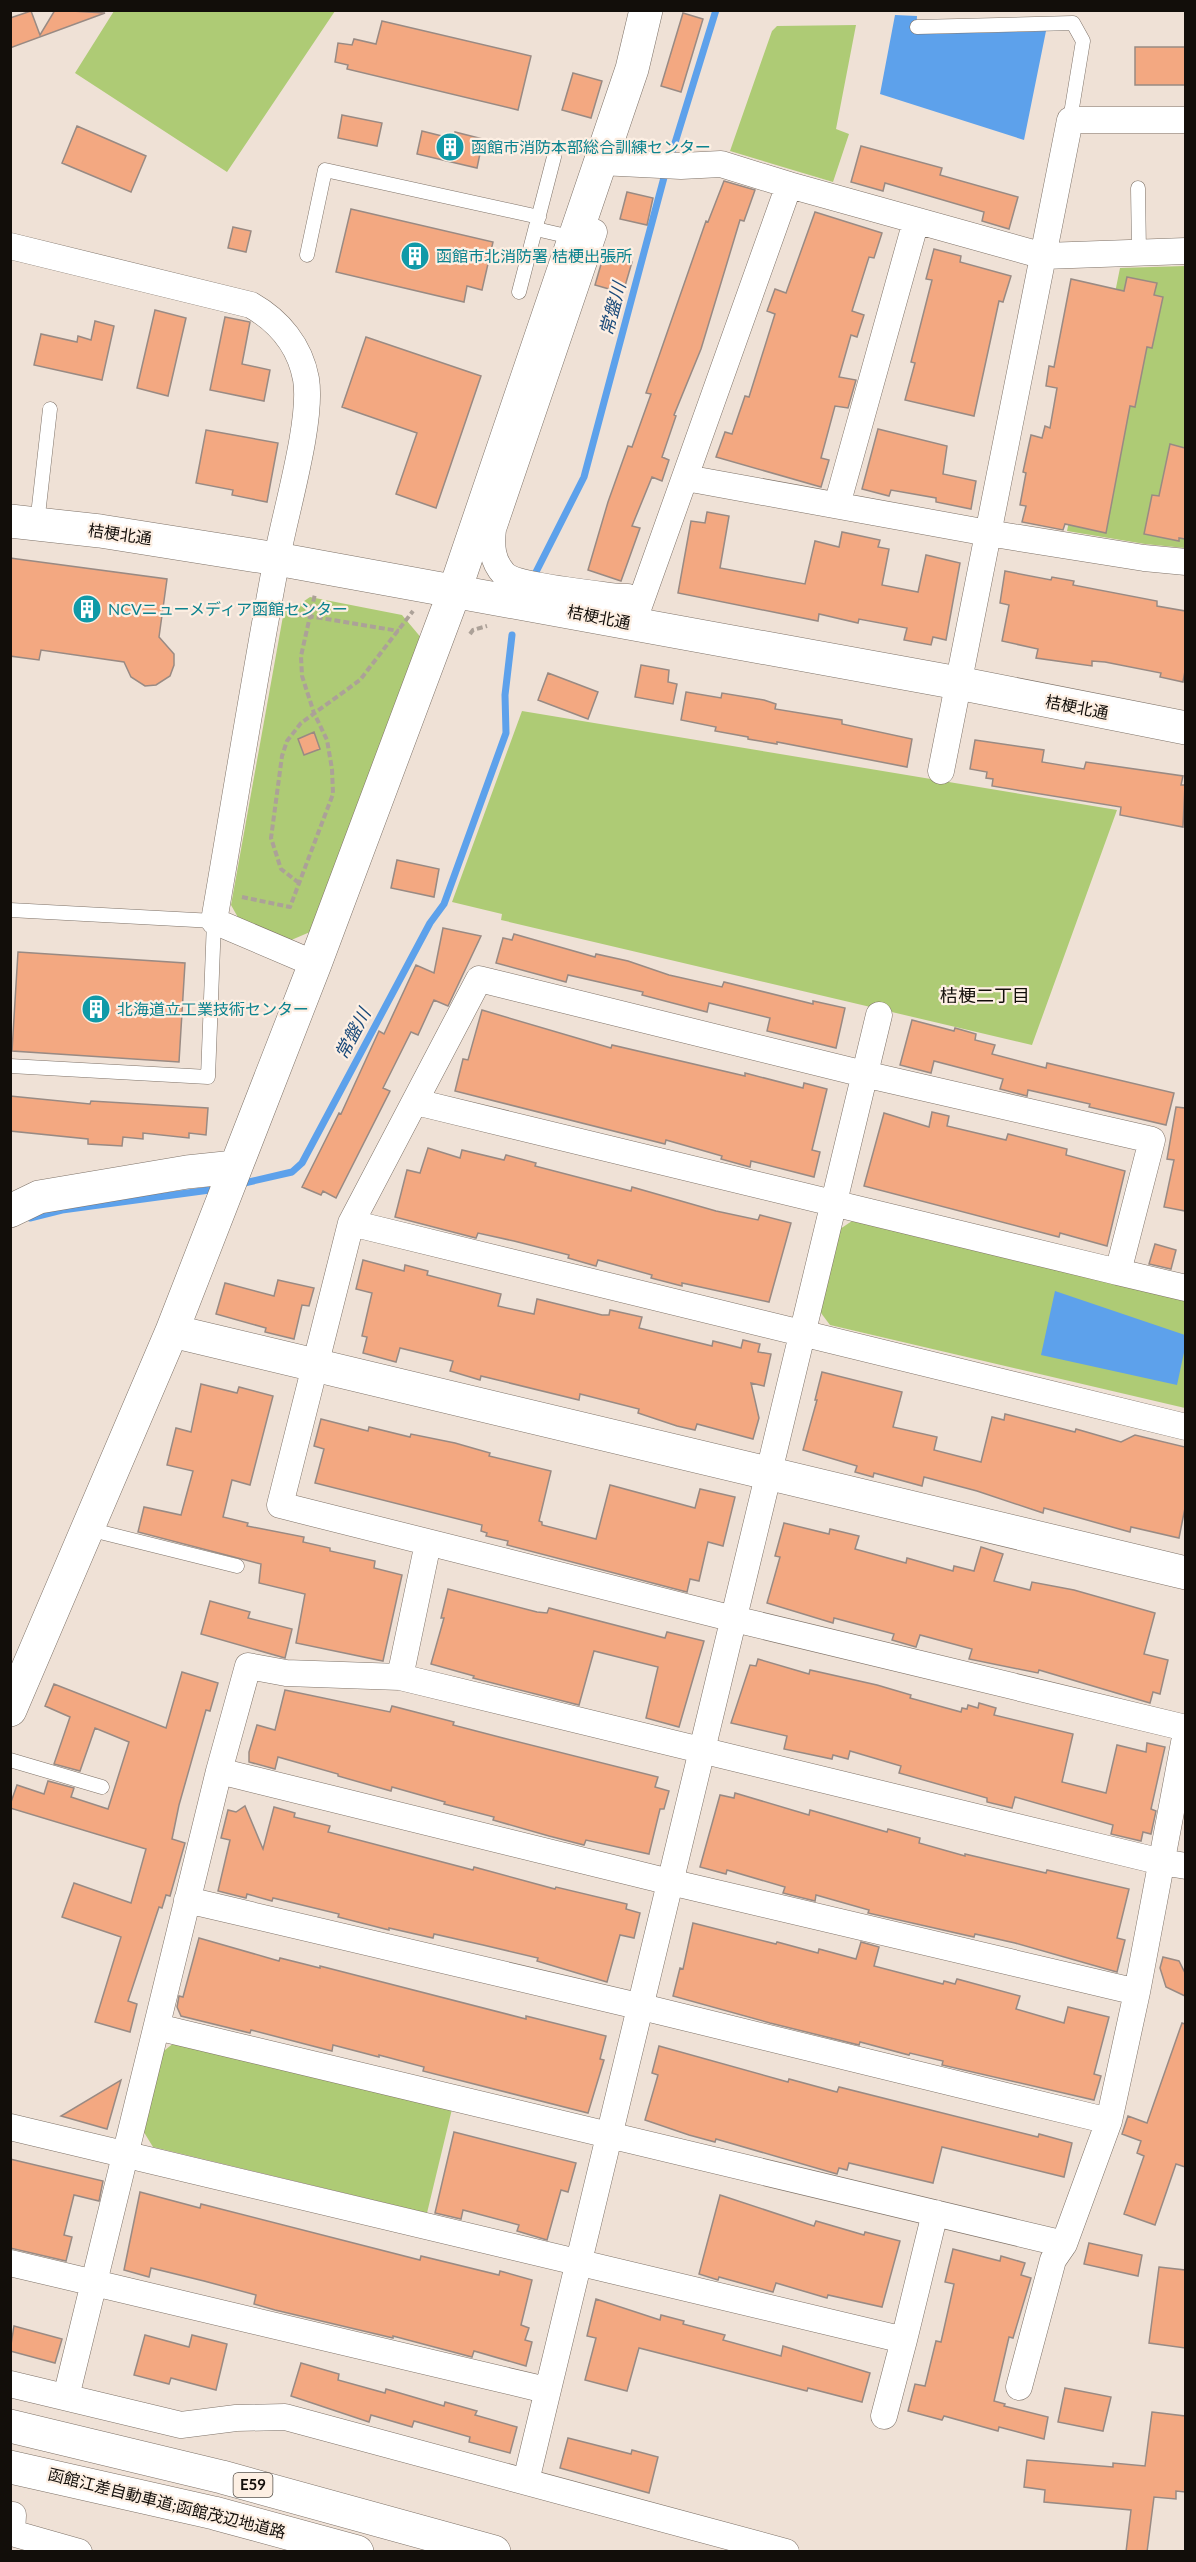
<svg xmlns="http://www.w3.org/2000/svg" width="1196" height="2562" font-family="Lato,'Noto Sans JP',sans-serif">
  <rect width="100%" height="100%" fill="#efe1d6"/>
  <path fill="#aecb75" d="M114 11V10L335 11 227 172 75 73Z
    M856 25 836 129 849 134 833 182 730 151 772 31 777 26Z
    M1185 266V548L1145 544 1067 531 1120 268Z
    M310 597 402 615 423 640 310 932 289 941 240 921 231 905 285 605 294 608Z
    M522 711 1117 810 1032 1045 501 920 502 914 452 902Z
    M852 1221 1185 1298V1408L830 1325 818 1309 837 1231Z
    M175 2042 452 2109 427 2213 153 2147 142 2129 160 2054Z"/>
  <path fill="#5da1eb" d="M895 15 917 16 916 34 1046 31 1024 140 880 94Z
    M1055 1291 1185 1335V1348L1177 1385 1041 1355Z"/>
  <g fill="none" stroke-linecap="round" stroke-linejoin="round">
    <path stroke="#5da1eb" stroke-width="7" d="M670 159 716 10
      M535 574 584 477 666 170
      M240 1184 292 1172 302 1163 430 923 444 904 506 733 505 695 512 635
      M30 1218 62 1210 217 1189"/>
  </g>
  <path fill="#f3a881" stroke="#998a83" stroke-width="1.5" d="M55 10 105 13 10 48V18L31 11 40 35Z
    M683 13 703 19 681 92 661 86Z
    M382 21 531 56 518 110 347 69 348 65 335 62 338 43 352 45 354 39 376 44Z
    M1135 47H1185V85H1135Z
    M573 73 602 81 591 118 562 110Z
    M342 115 382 123 377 146 338 138Z
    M77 126 146 156 131 192 62 163Z
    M422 131 454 139 455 132 483 139 477 168 417 154Z
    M861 146 942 168 940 175 1018 197 1009 229 982 221 984 212 885 183 883 191 851 182Z
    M724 181 755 190 744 221 740 220 701 349 674 415 676 416 662 457 669 460 662 481 652 477 632 526 640 528 621 581 588 570 608 502 628 446 632 447 651 394 646 393 659 356 706 221 708 222Z
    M627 192 653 198 647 225 620 219Z
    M351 209 493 242 482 290 467 286 464 302 336 272Z
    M815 212 882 233 874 258 869 257 852 311 864 315 857 337 851 335 839 377 856 380 848 408 835 406 821 458 829 460 821 487 716 457 725 432 732 434 745 396 749 397 775 314 767 311 775 289 786 293Z
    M233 227 251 231 246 252 228 248Z
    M934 249 961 256 960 262 1011 276 1003 302 999 301 974 416 905 400 915 363 911 362 932 280 926 279Z
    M604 254 632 262 623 293 595 285Z
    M1127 277 1157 283 1154 295 1163 297 1152 348 1147 347 1135 407 1130 406 1106 533 1065 524 1063 530 1022 522 1026 506 1020 505 1026 473 1023 472 1031 435 1042 438 1045 426 1050 428 1057 388 1046 386 1049 366 1054 367 1071 279 1124 291Z
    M155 310 186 318 168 396 137 388Z
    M225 317 250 322 242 364 270 370 264 401 210 390Z
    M95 321 114 326 102 380 34 365 41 334 77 342 78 336 91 340Z
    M366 337 481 376 436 508 396 494 417 433 342 407Z
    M878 429 947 446 943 474 976 481 971 509 936 502V498L891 490 889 496 862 489Z
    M206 430 278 443 267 502 232 495 233 490 196 483Z
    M1170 444 1185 448V539L1179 538V541L1144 534 1152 495 1159 496Z
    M707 512 729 516 720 568 805 584 815 541 839 547 842 532 880 540 878 547 889 549 882 585 918 592 926 555 960 563 946 640 933 637 931 645 904 640 907 628 859 619 858 623 819 614 818 621 678 593 691 521 705 523Z
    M10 558 167 579 159 637 174 654V665L170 676 156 685 145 686 131 677 124 662 41 650 39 660 10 656Z
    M1005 571 1051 580 1052 577 1074 581 1073 585 1157 601V606L1185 611V671L1183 682 1160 677 1161 673 1105 662 1092 661V666L1036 658 1038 649 1002 641 1009 605 1000 603Z
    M641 665 669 670 668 682 677 684 673 704 635 697Z
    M548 673 598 692 588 719 538 700Z
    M686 692 721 698 722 693 764 700 776 704 775 709 842 720V724L912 739 907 767 777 742V744L748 739V737L715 731 716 727 681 720Z
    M314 732 320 749 304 755 298 739Z
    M975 740 1044 750 1042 762 1084 769 1086 762 1183 776 1181 785H1185L1183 827 1120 815 1121 807 992 786 993 779 986 778 987 772 970 769Z
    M397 860 439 869 434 897 391 888Z
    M443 928 481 936 448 1006 434 1000 418 1035 411 1032 383 1088 390 1091 336 1198 323 1191 321 1195 302 1187 339 1113 341 1114 379 1031 384 1034 416 965 434 973Z
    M514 934 595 957 596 954 628 961 669 975 722 987 724 982 813 1004V1001L845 1008 836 1048 767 1031 770 1018 709 1003 707 1012 642 995 643 992 568 975 566 982 496 963 503 938 512 940Z
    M18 952 185 963 179 1062 12 1051Z
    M482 1010 611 1048 612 1045 745 1076V1073L803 1088 804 1083 827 1089 812 1150 820 1152 814 1177 751 1161 750 1167 721 1159 722 1156 666 1140 665 1144 455 1091 463 1059 468 1060Z
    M912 1020 954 1031 955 1028 976 1034 975 1040 995 1045 992 1054 1046 1068 1047 1063 1174 1093 1166 1125 1089 1107 1090 1104 1028 1090 1027 1096 1000 1089 1003 1079 934 1061 931 1073 900 1065Z
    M10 1096 90 1104 91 1101 208 1108 206 1135 189 1133V1138L143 1133V1139L123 1137 122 1146 88 1144V1139L10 1131Z
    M1176 1107 1185 1108V1211L1164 1207 1174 1160 1167 1159Z
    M932 1112 949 1116 947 1126 1006 1140 1008 1134 1067 1149 1066 1155 1125 1171 1107 1246 1060 1233 1059 1237 864 1186 884 1113 929 1127Z
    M428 1148 460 1158 462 1150 504 1160 506 1155 536 1163 535 1166 631 1191 632 1187 716 1211 758 1220 760 1215 791 1223 769 1302 682 1283V1286L651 1278 652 1275 598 1260 596 1266 568 1258 569 1255 514 1241 478 1233 476 1238 395 1217 407 1170 420 1173Z
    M1155 1244 1176 1250 1171 1269 1149 1264Z
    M363 1260 404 1271 405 1265 428 1271 427 1275 501 1294 498 1306 534 1314 537 1299 602 1315H609L610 1310 642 1317 639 1328 712 1346 713 1341 741 1348 743 1340 760 1344 758 1352 771 1354 764 1386 751 1383 759 1418 753 1439 697 1424 695 1430 677 1426 638 1413 639 1409 580 1394 579 1400 481 1376 480 1380 450 1371 453 1361 400 1348 396 1362 363 1353 367 1337 362 1336 372 1293 356 1289Z
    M278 1280 314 1288 309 1306 302 1305 294 1339 265 1332 266 1328 216 1314 225 1283 274 1296Z
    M822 1372 902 1392 893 1427 937 1437 934 1450 981 1462 992 1417 1004 1420 1005 1414 1075 1432 1076 1429 1121 1442 1135 1435 1185 1447V1508L1179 1538 1131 1527 1130 1532 1044 1508 1043 1513 977 1491 924 1477 922 1486 874 1473 873 1477 855 1472 857 1466 803 1450 817 1400H815Z
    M201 1384 237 1393 239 1387 273 1396 250 1485 232 1480 223 1517 248 1523 247 1526 304 1537 303 1542 330 1548V1551L375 1561 374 1568 402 1575 383 1661 296 1643 305 1594 259 1583 261 1564 138 1532 144 1507 181 1515 193 1471 167 1465 176 1428 191 1432Z
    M321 1419 368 1431 369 1427 410 1437 411 1434 455 1443 490 1453 489 1456 551 1471 539 1521 542 1522V1525L596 1539 610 1485 695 1508 700 1489 735 1497 723 1546 708 1542 699 1581 690 1579 687 1592 507 1545 508 1541 486 1536 487 1533 481 1531 482 1525 315 1483 324 1449 314 1446Z
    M784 1523 829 1534 830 1529 859 1536 855 1549 906 1563 907 1558 953 1571 954 1566 974 1571 981 1547 1003 1554 994 1581 1030 1590 1032 1582 1074 1590 1155 1613 1144 1654 1168 1660 1160 1694 1153 1692 1150 1703 1039 1670 1038 1673 969 1659 972 1649 920 1635 916 1647 892 1640 894 1634 834 1618 833 1623 767 1603 780 1557 775 1556Z
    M448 1589 537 1612 547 1613 549 1608 665 1638 667 1632 704 1641 679 1727 646 1718 658 1667 594 1651 579 1705 473 1678 474 1676 431 1664 444 1618H441Z
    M210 1601 250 1612 248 1618 292 1629 285 1658 201 1634Z
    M758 1659 809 1674 810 1670 877 1685 911 1695 910 1698 961 1712 962 1708 967 1709 968 1705 978 1708 979 1703 996 1708 994 1715 1073 1734 1062 1782 1106 1793 1117 1745 1146 1752 1147 1743 1165 1747 1151 1809 1156 1811 1151 1834 1143 1832 1141 1841 1111 1834 1113 1825 1015 1797 1012 1808 987 1802V1798L899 1773 901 1766 850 1751 848 1759 833 1755 832 1759 784 1749 787 1736 731 1723 750 1665 756 1666Z
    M182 1672 218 1683 210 1711 206 1710 179 1805 172 1839 185 1843 170 1896 166 1895 162 1908 159 1907 128 2001 137 2004 130 2032 95 2022 121 1937 62 1917 74 1883 131 1903 146 1849 10 1808V1805L17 1785 44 1794 48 1781 74 1788 71 1797 108 1809 129 1742 95 1728 80 1771 54 1764 70 1717 45 1706 54 1684 166 1728Z
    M285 1690 390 1712 392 1706 454 1722 453 1725 503 1738 658 1777 655 1787 669 1791 664 1809H660L649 1854 586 1840 584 1845 549 1836 493 1820 494 1817 444 1804 445 1802 392 1787 391 1791 338 1776V1774L278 1757 275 1769 249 1762V1752L257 1725 275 1730Z
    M735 1793 809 1815 810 1810 887 1832 888 1829 920 1838 919 1843 965 1856V1854L1046 1873 1047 1870 1129 1889 1117 1938 1125 1940 1117 1972 1015 1943 975 1934 974 1937 868 1913 869 1910 816 1895 815 1901 783 1893 785 1887 727 1870 726 1874 700 1867 720 1795 734 1798Z
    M245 1806 263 1849 274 1807 295 1813 294 1817 330 1826 328 1832 473 1870 474 1867 555 1889 556 1887 627 1904 626 1909 640 1913 634 1938 620 1935 607 1982 537 1961 538 1958 483 1945 434 1934 433 1938 389 1928V1930L338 1917 339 1914 273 1898 272 1901 247 1894 246 1898 218 1891 230 1840 221 1838 228 1810 236 1812Z
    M693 1923 776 1944 777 1942 818 1953 819 1949 856 1959 861 1942 879 1947 874 1966 943 1984 944 1981 955 1984 957 1979 1020 1996 1016 2009 1064 2023 1068 2007 1109 2017 1094 2074 1101 2076 1094 2100 942 2065 943 2061 910 2053 909 2055 860 2042 859 2045 770 2023 673 1996 680 1968 683 1969Z
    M199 1938 279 1961 280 1958 320 1968V1966L526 2019V2016L606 2036 600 2059 604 2060 588 2113 423 2071 424 2067 379 2055V2057L333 2045 332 2051 251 2030 250 2033 181 2016 177 2007 179 1996 183 1997Z
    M1163 1957 1179 1961 1185 1973V1996L1166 1987 1160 1968Z
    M1182 2023 1185 2024V2167L1176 2164 1155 2225 1124 2214 1144 2156 1137 2153 1141 2141 1122 2134 1128 2116 1147 2123Z
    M659 2046 788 2082 789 2079 837 2092 839 2087 1038 2137 1039 2134 1072 2143 1064 2177 942 2147 933 2183 849 2163 847 2170 839 2168 837 2174 716 2139 715 2142 689 2135 645 2120 658 2075 652 2073Z
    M121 2080 107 2129 61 2116Z
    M454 2132 576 2163 568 2192 561 2190 547 2240 517 2231 519 2225 463 2210 461 2219 435 2213Z
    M10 2159 103 2181 99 2201 74 2195 64 2235 72 2237 66 2261 10 2248Z
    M140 2192 200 2208 201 2204 420 2260 421 2256 499 2275 500 2271 532 2280 521 2325 529 2328 525 2340 532 2342 526 2366 474 2351 472 2357 393 2336V2338L275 2310 254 2304 256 2295 204 2281 151 2268 149 2277 124 2270Z
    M720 2195 814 2226 816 2221 864 2235 865 2232 900 2241 882 2307 828 2295 827 2298 776 2283 773 2292 719 2277 718 2280 699 2274Z
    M1089 2243 1142 2255 1138 2276 1084 2264Z
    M953 2249 1000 2261 1001 2256 1025 2263 1021 2275 1031 2278 1013 2338 1009 2337 994 2401 1005 2404 1004 2406 1048 2417 1044 2439 999 2427 998 2431 944 2416 942 2420 908 2411 915 2384 925 2386 936 2341 941 2342 954 2284 945 2282Z
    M1159 2267 1185 2270V2348L1149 2343Z
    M596 2299 660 2320 661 2315 684 2321 683 2324 725 2335 723 2340 781 2356 783 2346 870 2373 862 2402 808 2388 807 2391 639 2348 627 2391 585 2380 596 2338 587 2336Z
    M14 2326 62 2339 55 2363 10 2351Z
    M145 2335 189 2347 192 2335 227 2344 216 2390 171 2378 169 2384 134 2375Z
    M301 2363 339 2374 338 2380 385 2393 386 2389 444 2406 445 2402 477 2411 475 2415 517 2427 510 2453 469 2442 470 2437 414 2421 412 2427 371 2415 369 2422 291 2396Z
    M1065 2388 1111 2397 1103 2431 1058 2422Z
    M1152 2412 1185 2416V2492L1176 2491V2499L1154 2497 1147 2552H1126L1131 2510 1044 2502 1045 2490 1024 2487 1027 2460 1113 2467V2463L1145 2466Z
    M568 2438 631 2454 632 2450 658 2457 649 2493 560 2468Z"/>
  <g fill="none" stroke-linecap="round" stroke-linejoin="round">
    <g stroke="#7e7268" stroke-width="15">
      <path id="lane" d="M917 27 1073 23 1083 41 1070 120
        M1138 188 1139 252
        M536 229 575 238
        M307 255 325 170 539 217
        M519 292 554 157
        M37 524 50 409
        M10 910 214 921 208 1077 10 1066
        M88 1529 237 1566
        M10 1760 102 1787"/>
    </g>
    <g stroke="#7e7268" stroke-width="27">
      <path id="street" d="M600 162 681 166 721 164 789 185
        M594 232 493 529C491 546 492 561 504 574 516 586 598 594 619 597H628
        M10 246 251 305C279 321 300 346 306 379 313 421 285 513 277 558 254 679 235 800 214 921L315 964
        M686 478 988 533 1144 558 1186 562
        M837 505 916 221
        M633 623 789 185 1044 256 1186 251
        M941 771 1070 120H1186
        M416 1102 1118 1272
        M351 1223 1186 1427
        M1186 1288 1118 1272 1152 1140 864 1074 479 979 351 1223 280 1505 734 1619 1186 1728
        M400 1677 1162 1862 1186 1866
        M219 1771 670 1882 1137 1992
        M187 1900 642 2007 1109 2121
        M157 2027 1064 2244
        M10 2127 904 2340 935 2213
        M10 2263 546 2390
        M10 2384 181 2425 236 2418 285 2417 786 2552
        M1019 2387 1053 2260 1064 2244 1109 2121 1137 1992 1186 1732
        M66 2397 219 1771 248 1666 286 1673 400 1677 428 1543
        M884 2416 904 2340
        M526 2481 879 1015
        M10 2515H13L12 2533 79 2552"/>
    </g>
    <g stroke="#7e7268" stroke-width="34">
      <path id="secondary" d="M10 521 100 531 277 559 958 683 1186 728
        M10 1211 39 1197 187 1172 235 1167
        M172 1331 1186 1573
        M10 1710 172 1331 315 964 455 590 632 69 646 10"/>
    </g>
    <g stroke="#7e7268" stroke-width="34">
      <path id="highway" d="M10 2426 222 2477 494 2552
        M10 2467 214 2513 357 2552"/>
    </g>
    <path stroke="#aca198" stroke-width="4" stroke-dasharray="6 3" stroke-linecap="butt" d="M290 613 399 631
      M470 634 473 630 487 626
      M299 883 281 869 271 838 282 756 287 741 301 723 360 680 413 611
      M242 897 290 907 333 794 332 769 327 740 314 713 302 676 301 656 315 594"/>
    <use href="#lane" stroke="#fff" stroke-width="14"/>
    <use href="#street" stroke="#fff" stroke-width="26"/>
    <use href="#secondary" stroke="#fff" stroke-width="33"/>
    <use href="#highway" stroke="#fff" stroke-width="33"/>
  </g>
  <defs>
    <g id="building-disc" transform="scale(1.5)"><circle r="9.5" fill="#0f9aa8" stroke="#fdefe3"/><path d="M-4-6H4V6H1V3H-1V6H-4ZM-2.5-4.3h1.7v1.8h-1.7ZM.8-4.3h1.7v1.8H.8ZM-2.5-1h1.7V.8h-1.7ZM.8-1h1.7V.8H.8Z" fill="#fff"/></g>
  </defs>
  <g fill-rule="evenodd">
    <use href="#building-disc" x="450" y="147"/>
    <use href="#building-disc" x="415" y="256"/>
    <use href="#building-disc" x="87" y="609"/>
    <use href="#building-disc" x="96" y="1009"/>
  </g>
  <g text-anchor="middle" stroke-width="4.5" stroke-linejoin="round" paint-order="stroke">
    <rect fill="#fdefe3" stroke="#58524b" stroke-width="1.5" x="233.5" y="2473" width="39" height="24" rx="4.5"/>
    <g font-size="15" font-weight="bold" fill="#120e0a">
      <text x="253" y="2490">E59</text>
    </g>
    <g font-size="16" fill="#0d838f" stroke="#fdefe3" text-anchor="start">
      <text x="471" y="153">函館市消防本部総合訓練センター</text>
      <text x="436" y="262">函館市北消防署 桔梗出張所</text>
      <text x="108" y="615">NCVニューメディア函館センター</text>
      <text x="117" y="1015">北海道立工業技術センター</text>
    </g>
    <g font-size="16" fill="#120e0a" stroke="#fdefe3">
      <text transform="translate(120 534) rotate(8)" y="6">桔梗北通</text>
      <text transform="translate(599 617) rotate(11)" y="6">桔梗北通</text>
      <text transform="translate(1077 707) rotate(11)" y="6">桔梗北通</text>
      <text transform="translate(167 2503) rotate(14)" y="6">函館江差自動車道;函館茂辺地道路</text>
    </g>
    <g font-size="18" font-style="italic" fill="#1a4a7a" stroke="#fdefe3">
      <text transform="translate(613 309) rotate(-75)" y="6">常盤川</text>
      <text transform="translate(353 1034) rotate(-62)" y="6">常盤川</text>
    </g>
    <g font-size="18" fill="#120e0a" stroke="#fdefe3">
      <text x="985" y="1002">桔梗二丁目</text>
    </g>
  </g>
  <rect width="1196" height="2562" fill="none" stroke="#120e0a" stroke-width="24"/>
</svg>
